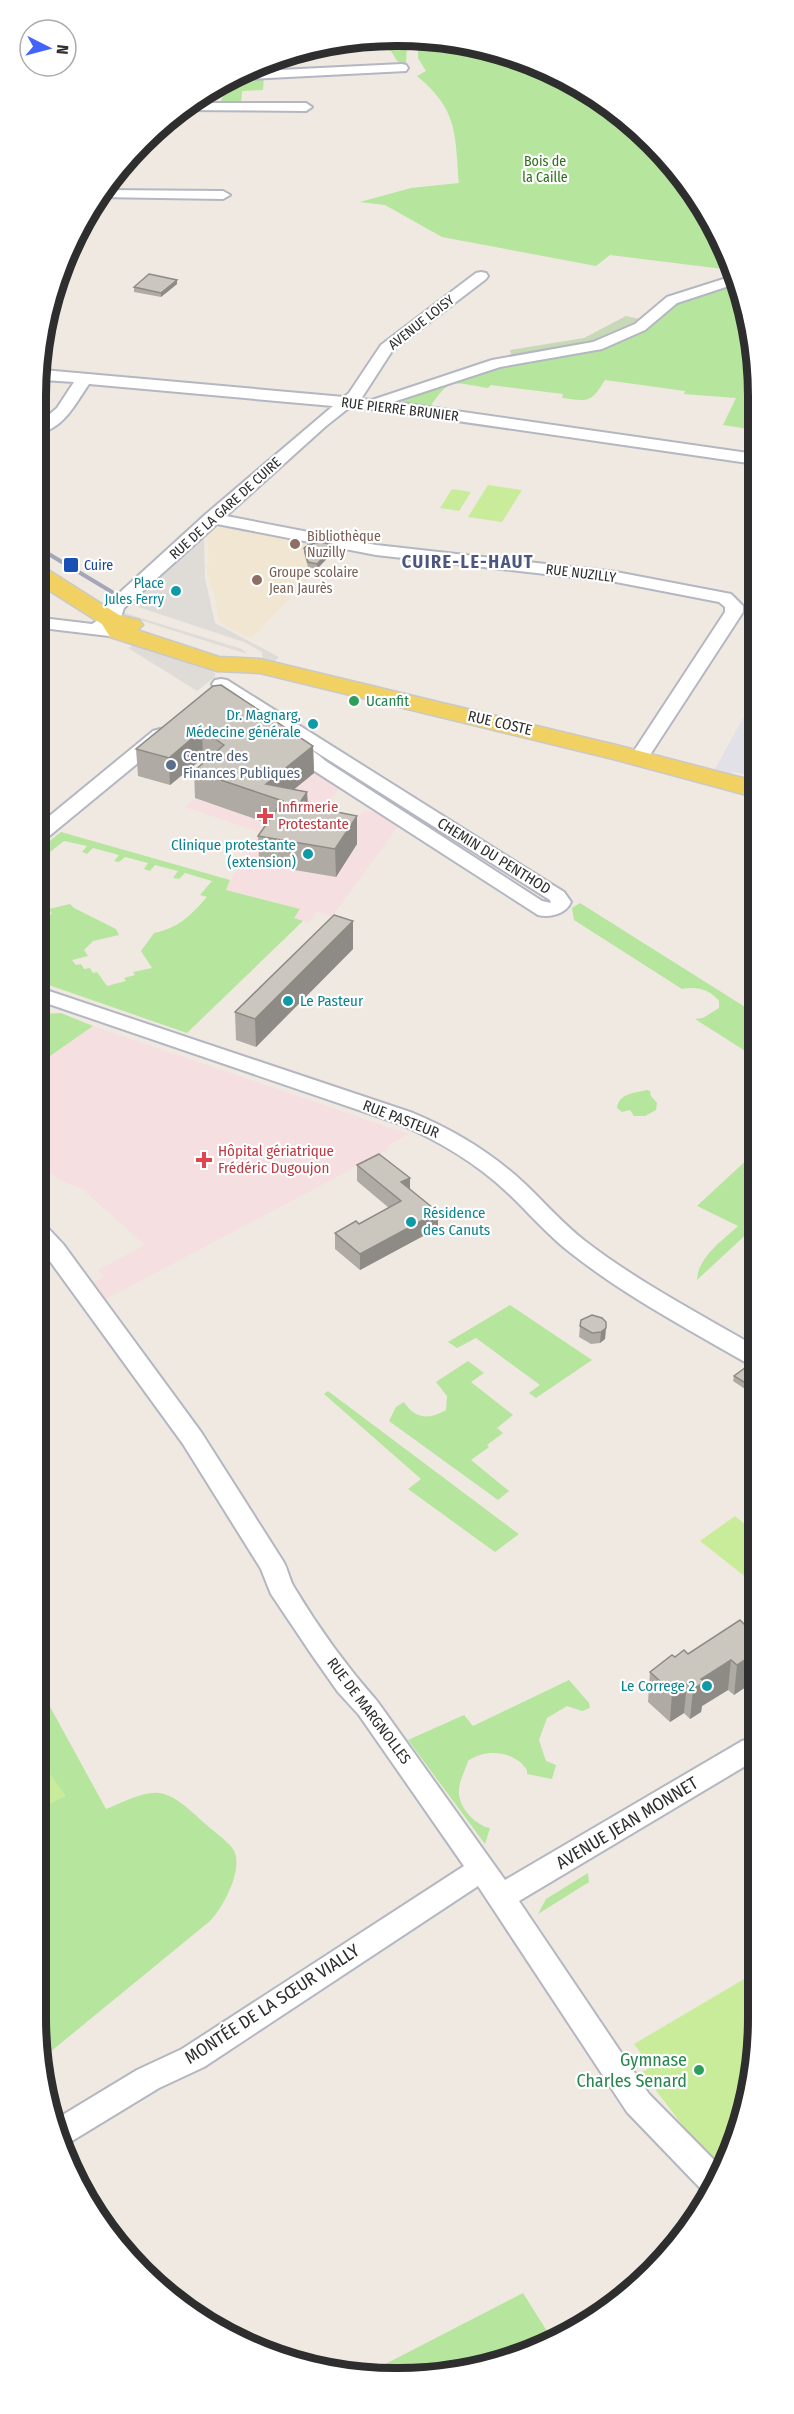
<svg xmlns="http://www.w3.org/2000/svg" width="794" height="2414" font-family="'Fira Sans Condensed',sans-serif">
  <rect width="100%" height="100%" fill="#efe9e1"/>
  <path fill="#e3e1e8" d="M754 698V781L750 776 736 772 725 774 714 771Z"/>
  <path fill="#f0e6d1" d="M230 527 336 549 251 639 219 622 213 587H210L206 565 209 563 207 533 213 528Z"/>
  <path fill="#f5dfe0" d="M199 755 302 764 339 788 318 819 353 826 363 811 379 813 399 825 332 917 317 911 308 923 293 918 300 909 225 890 259 832 185 807 225 773Z
    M93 1026 409 1134 389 1145 386 1151 106 1299 94 1282 104 1277 98 1270 145 1245 82 1189 59 1180 47 1170 40 1174V1063Z"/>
  <path fill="#b6e59e" d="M369 43H407L406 65 397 61 391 51Z
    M418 43H468L577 84 668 159 721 238 732 274 721 272 723 269 610 255 596 266 442 237 385 205 360 202 411 188 459 183C455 133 458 110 417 76L426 71 418 58Z
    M264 74 263 90 242 91 241 105H219L227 88H219L249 75Z
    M735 283 755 350V430L723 425 736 398 684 394 685 391 605 380C590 404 589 401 562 398L563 394 491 385 488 388C452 383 451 376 430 407L402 403 404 396 492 368 602 347 671 304Z
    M61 832 230 880 226 890 300 909 294 918 303 921 187 1033 40 982 41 917 52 914 49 909 70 904 74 908 116 929 119 935 93 941 84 950 88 956 72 960 76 965 81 964 84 969 90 968 93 973 97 972 107 986 126 981 124 978 135 975 133 972 152 968 141 951 154 933C179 928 191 915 207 897L200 895 212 881 185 873 179 879 173 878 178 871 155 865 150 871 144 869 148 863 125 857 119 862 114 861 119 855 93 848 87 854 82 852 87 846 64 841 41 859V848Z
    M580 903 753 1012V1056L695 1019 703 1018 719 1008V1001C710 989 696 986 682 989L574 920 572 908Z
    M61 1013 93 1026 40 1063V1014Z
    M647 1090 650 1091 651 1096 657 1103 656 1110 645 1116H634L630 1110 622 1112 617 1108C619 1093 635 1093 647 1090Z
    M753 1154V1228L697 1280C698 1257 722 1241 738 1226L697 1206Z
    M510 1305 592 1360 536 1398 529 1393 540 1385 476 1338 457 1348 448 1342Z
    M468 1361 484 1373 471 1382 513 1415 497 1428 503 1433 487 1445 489 1447 471 1460 509 1491 498 1500 389 1421 396 1407 404 1402C415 1419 429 1420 446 1410L447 1396 436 1382Z
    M328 1391 508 1526 519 1534 495 1552 408 1489 421 1479 324 1394Z
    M569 1680 589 1703 590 1708 582 1711 567 1706 547 1718 539 1740 546 1761 556 1765 552 1779 527 1774V1770C515 1751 486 1748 468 1761 465 1770 460 1780 459 1789 457 1806 475 1825 490 1828L485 1844 408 1740 464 1715 473 1726Z
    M37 1683 106 1809C122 1803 143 1791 159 1793 175 1795 191 1811 202 1821 212 1831 225 1838 233 1849 245 1867 223 1908 210 1921L44 2057 36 2017Z
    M588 1873 589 1882 538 1914 546 1899Z
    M523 2293 550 2336 491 2366 366 2374Z"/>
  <path fill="#c8d9b8" d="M626 316 644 320 595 344 512 358 510 350 584 338Z"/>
  <path fill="#c9ec9a" d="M488 485 522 490 502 522 468 517Z
    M452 489 471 492 459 511 440 508Z
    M735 1516 752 1530V1582L700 1541Z
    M45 1767 66 1796 37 1810V1771Z
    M751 1975V2088L720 2164 686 2130 642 2072 651 2067 634 2044Z"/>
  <path fill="#dfdcd8" d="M204 535 205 578 215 623 279 657 273 663 263 660 262 652 244 642 129 604Z
    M125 613 242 649 247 654 124 615Z
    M136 644 207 667 215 673V677L197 691 128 648Z"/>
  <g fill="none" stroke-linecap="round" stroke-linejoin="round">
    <g stroke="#b4b7c1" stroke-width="4">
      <path id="minor" d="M402 64 406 65 408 68 406 71 250 79 245 77 259 71Z
        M190 103H306L312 107 306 111 183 110Z
        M103 190 223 191 230 195 223 199 97 197Z
        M481 272 486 273 488 276 486 279 392 351 361 399 372 400 492 360 593 342 635 324 667 297 733 276 735 284 677 303 645 330 602 349 500 367 393 402 755 454V464L388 411 350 407 326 426 226 516 376 545 616 572 731 594 743 606V612L646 761H632L630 757 725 612V607L719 602 616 582 376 555 217 524 124 608 120 620 112 627 118 631 115 635 109 636 42 628V618L92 624 103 617 107 606 116 596 206 514 333 406 89 384C77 401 65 426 43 432V420L57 408 74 382 43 380V370L344 397 349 393 381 345 476 273Z
        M221 679 227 680 564 892 571 902C566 914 550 918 538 915L313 770C305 764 283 750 279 745L281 741C299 737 314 752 327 762L542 901 551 903 550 900 215 688 212 684 215 680Z
        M160 729 167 731 169 735 167 739 48 837 41 839V823L153 731Z
        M40 988 413 1113C454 1130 492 1153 525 1184 545 1203 563 1224 585 1241 637 1281 696 1312 753 1345V1364L745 1362C684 1327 622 1294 567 1250 546 1233 528 1212 508 1193 476 1163 438 1140 397 1123L40 1001Z
        M39 1225 47 1227 63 1244 201 1432 283 1561C288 1569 289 1579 294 1587 318 1627 346 1666 377 1701L505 1880 742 1741 752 1738V1762L519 1901 649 2094 719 2165 708 2192 702 2190 627 2112 478 1886 204 2067 159 2088 62 2147 56 2119 137 2070 182 2049 464 1866 359 1715 338 1692 312 1655 271 1594 261 1569 183 1444 39 1246Z"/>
    </g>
    <g stroke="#c9c9c9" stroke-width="3">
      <path id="major" d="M42 569 50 571 119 615 139 620 143 625 137 630 219 657 260 659 620 746 754 781V797L613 759 260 673 217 671 110 637 102 624 42 586Z"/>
    </g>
    <use href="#minor" fill="#fff" fill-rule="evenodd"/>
    <use href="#major" fill="#f2d163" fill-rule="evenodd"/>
    <path stroke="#a3a6b8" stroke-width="4" d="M42 550 112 592"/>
  </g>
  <path fill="#afaba4" d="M177 284 161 297 134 292V287Z
    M304 548 336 549 317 569 308 567 304 553Z
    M213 686 313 746 314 773 294 789 307 792 308 803 340 813 357 844 336 877 259 864 258 836 267 823 195 798 194 771 207 760 203 758 170 785 138 776 136 749Z
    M754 703V732L749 731 751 712Z
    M353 921V949L256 1047 236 1040 235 1012Z
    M357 1165 410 1189 438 1228 360 1270 335 1249V1233L359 1224 389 1208 357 1181Z
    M606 1322 605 1339 600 1343 591 1344 579 1337 580 1326Z
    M734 1376 752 1383 751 1393 733 1381Z
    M748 1628 734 1695 728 1690 702 1706 701 1712 690 1719 684 1713 670 1722 648 1702 650 1672 675 1657 688 1654Z"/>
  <path fill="#8e8b86" d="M177 280V284L161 297V293Z
    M335 545 336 549 317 569V564Z
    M48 582 49 596 42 602V587Z
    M202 730 203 758 170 785 169 758Z
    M313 746 314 773 280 801 266 784Z
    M307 792 308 819 301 801Z
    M357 816V844L336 877 335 849Z
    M353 921V949L256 1047 255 1019Z
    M410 1178V1194L401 1182Z
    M438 1212V1228L360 1270V1254Z
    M606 1328 605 1339 600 1343 601 1332Z
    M752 1655V1683L734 1695 737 1665Z
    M731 1660 728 1690 702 1706 701 1712 690 1719 693 1689 701 1679Z
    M687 1683 684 1713 670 1722 672 1692Z"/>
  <path fill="#cbc7bf" stroke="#8e8b86" stroke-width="1.5" d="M149 274 177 280 161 293 134 287Z
    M320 542 335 545 317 564 308 562 304 548 308 545Z
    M42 578 48 582 42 587Z
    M221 685 313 746 266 784 307 792 301 801 339 809 337 812 357 816 335 849 258 836 283 801 194 771 224 745 202 730 169 758 136 749 213 686Z
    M754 703V713L751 712Z
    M334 915 353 921 255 1019 235 1012Z
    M379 1154 410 1178 401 1182 438 1212 360 1254 335 1233 356 1221 359 1224 401 1201 357 1165Z
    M592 1315 602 1318 606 1322V1328L601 1332 592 1333 580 1326 581 1320Z
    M753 1362V1378L752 1387 734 1376Z
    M740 1620 748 1628 752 1626V1655L737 1665 731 1660 701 1679 705 1682 693 1689 687 1683 672 1692 650 1672 672 1655 675 1657 684 1650 688 1654Z"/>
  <g fill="#8d6e63" stroke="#fff" stroke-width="2">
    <circle cx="295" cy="544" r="6"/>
    <circle cx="257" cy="580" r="6"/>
  </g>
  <rect fill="#1a4fb4" stroke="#fff" stroke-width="2" x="63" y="557" width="16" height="16" rx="3"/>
  <g fill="#0f9aa8" stroke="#fff" stroke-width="2">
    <circle cx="176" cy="591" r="6"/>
    <circle cx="313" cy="724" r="6"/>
    <circle cx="308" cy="854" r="6"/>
    <circle cx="288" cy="1001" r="6"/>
    <circle cx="411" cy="1222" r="6"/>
    <circle cx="707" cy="1686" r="6"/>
  </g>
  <g fill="#2e9e5b" stroke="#fff" stroke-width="2">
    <circle cx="354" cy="701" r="6"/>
    <circle cx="699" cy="2070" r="6"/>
  </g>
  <circle fill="#5c6f8a" stroke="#fff" stroke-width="2" cx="171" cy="765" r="6"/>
  <g fill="#e0444e" stroke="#fff" stroke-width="2">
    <path d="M262 807h6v6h6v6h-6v6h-6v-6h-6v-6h6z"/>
    <path d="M201 1151h6v6h6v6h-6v6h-6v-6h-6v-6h6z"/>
  </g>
  <g text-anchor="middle" stroke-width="4.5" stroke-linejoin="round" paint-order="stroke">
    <g font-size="14" fill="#2c6e1b" stroke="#fff">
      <text x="545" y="166">Bois de<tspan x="545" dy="16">la Caille</tspan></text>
    </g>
    <g font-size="14" fill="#2e2e2e" stroke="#fff">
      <text transform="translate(421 322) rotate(-38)" y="5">AVENUE LOISY</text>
      <text transform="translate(400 409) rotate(7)" y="5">RUE PIERRE BRUNIER</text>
      <text transform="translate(225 508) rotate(-42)" y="5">RUE DE LA GARE DE CUIRE</text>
      <text transform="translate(581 573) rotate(7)" y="5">RUE NUZILLY</text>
    </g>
    <g font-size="14" fill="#785e54" stroke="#fff" text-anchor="start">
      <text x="307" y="541">Bibliothèque<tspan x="307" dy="16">Nuzilly</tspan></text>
      <text x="269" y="577">Groupe scolaire<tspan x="269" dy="16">Jean Jaurès</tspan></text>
    </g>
    <g font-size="14" fill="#164399" stroke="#fff" text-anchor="start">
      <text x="84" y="570">Cuire</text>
    </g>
    <g font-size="14" fill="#0d838f" stroke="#fff" text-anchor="end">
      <text x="164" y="588">Place<tspan x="164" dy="16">Jules Ferry</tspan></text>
    </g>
    <g font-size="15" fill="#27864d" stroke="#fff" text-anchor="start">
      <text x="366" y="706">Ucanfit</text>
    </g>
    <g font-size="15" fill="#0d838f" stroke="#fff" text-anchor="end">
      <text x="301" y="720">Dr. Magnarg,<tspan x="301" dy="17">Médecine générale</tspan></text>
      <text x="296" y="850">Clinique protestante<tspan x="296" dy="17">(extension)</tspan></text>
      <text x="300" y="1006" text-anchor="start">Le Pasteur</text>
      <text x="423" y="1218" text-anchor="start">Résidence<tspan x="423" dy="17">des Canuts</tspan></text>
      <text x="695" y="1691">Le Correge 2</text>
    </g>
    <g font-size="15" fill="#2e2e2e" stroke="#fff">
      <text transform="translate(500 723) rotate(13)" y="5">RUE COSTE</text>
      <text transform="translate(494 856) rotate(32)" y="5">CHEMIN DU PENTHOD</text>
      <text transform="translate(401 1119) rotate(21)" y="5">RUE PASTEUR</text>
      <text transform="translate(369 1711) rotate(53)" y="5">RUE DE MARGNOLLES</text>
    </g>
    <g font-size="15" fill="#4e5e75" stroke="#fff" text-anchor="start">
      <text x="183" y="761">Centre des<tspan x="183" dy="17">Finances Publiques</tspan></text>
    </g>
    <g font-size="15" fill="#be3a42" stroke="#fff" text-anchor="start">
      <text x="278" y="812">Infirmerie<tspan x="278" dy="17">Protestante</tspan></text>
      <text x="218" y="1156">Hôpital gériatrique<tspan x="218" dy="17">Frédéric Dugoujon</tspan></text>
    </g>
    <g font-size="18" font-weight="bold" letter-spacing="1.5" fill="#4d5680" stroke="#fff">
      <text x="468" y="568">CUIRE-LE-HAUT</text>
    </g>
    <g font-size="18" fill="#2e2e2e" stroke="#fff">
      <text transform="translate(627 1823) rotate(-31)" y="6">AVENUE JEAN MONNET</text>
      <text transform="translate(272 2004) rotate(-33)" y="6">MONTÉE DE LA SŒUR VIALLY</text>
    </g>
    <g font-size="18" fill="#27864d" stroke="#fff" text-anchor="end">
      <text x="687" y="2066">Gymnase<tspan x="687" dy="21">Charles Senard</tspan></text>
    </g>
  </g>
  <path d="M0 0H794V2414H0ZM396 46H398A350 350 0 0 1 748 396V2018A350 350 0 0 1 398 2368H396A350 350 0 0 1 46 2018V396A350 350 0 0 1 396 46Z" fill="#fff" fill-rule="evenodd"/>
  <path fill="none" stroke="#2e2e2e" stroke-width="8" d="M396 46H398A350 350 0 0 1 748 396V2018A350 350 0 0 1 398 2368H396A350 350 0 0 1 46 2018V396A350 350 0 0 1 396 46Z"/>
  <g transform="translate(48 48) rotate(96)"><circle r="28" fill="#ffffff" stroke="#ababab" stroke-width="1.5"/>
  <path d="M0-4.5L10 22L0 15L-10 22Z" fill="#4264fb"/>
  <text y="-9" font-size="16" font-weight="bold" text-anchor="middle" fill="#2e2e2e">N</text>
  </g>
</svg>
